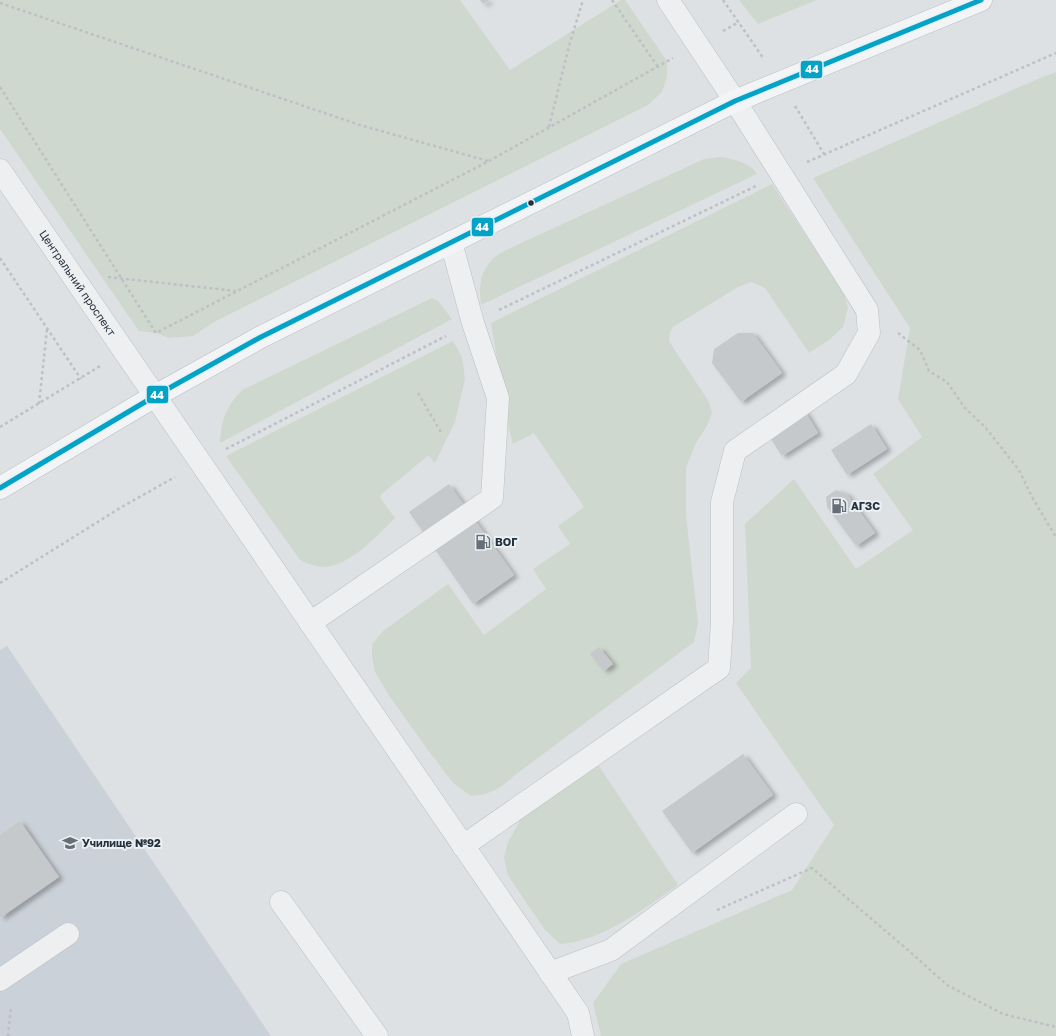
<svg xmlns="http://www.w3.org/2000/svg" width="1056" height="1036" font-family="'Golos Text',sans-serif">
  <defs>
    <filter id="shadow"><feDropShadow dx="4.5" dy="2.5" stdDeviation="2" flood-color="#0004"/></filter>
  </defs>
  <rect width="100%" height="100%" fill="#dee1e4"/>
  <path fill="#cbd1d8" d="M7 646 271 1036H0V650Z"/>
  <path fill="#cfd8ce" d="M0 0H460L510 70 621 0H625L667 61V77L662 92 648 105 214 322 193 336 169 338 156 333 139 331 0 129Z
    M739 0H817L758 24Z
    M1056 72V1036H601L593 1003 621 964 792 890 834 825 736 683 751 668 745 524 794 479 856 569 913 530 873 474 922 437 898 399 910 328 813 178 1033 81Z
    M722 157C735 160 750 162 757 174L481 305C479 290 479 274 490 262 494 256 503 252 508 249L704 159Z
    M772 184 843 292 848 307 843 327 829 340 809 353 765 288 751 282 738 287 673 327 670 333 669 341 709 402 712 413 707 426 696 443 686 468V515L698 623 694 642 515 775C499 789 493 794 471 796L453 783 428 750 390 697 375 672 372 658V644L383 631 448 584 484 635 546 589 533 569 570 544 558 526 584 507 534 433 513 444 509 429 491 323Z
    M432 298 438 301 452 319 220 443C221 420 226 407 242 390Z
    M453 341 462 357 465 379 455 422 435 463 429 456 425 458 383 493 380 496 381 499 395 518C377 536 350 566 324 567 315 567 307 563 300 560L226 456Z
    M599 766 678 885C645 908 601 942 560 944L545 930 519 892 508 875 504 858 508 842 523 815Z"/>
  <path fill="#c6c9cc" filter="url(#shadow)" d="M480 0H490L483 4Z
    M738 333H753L782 373 741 402 712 363 714 349Z
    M804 410 818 433 782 456 767 433Z
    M871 424 887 449 847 475 831 450Z
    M449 484 514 575 473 604 409 512Z
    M836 490 846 493 875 533 856 546 827 507 826 497Z
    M599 647 613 664 604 671 590 654Z
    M743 754 773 795 692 853 662 811Z
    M20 821 59 877 0 918V835Z"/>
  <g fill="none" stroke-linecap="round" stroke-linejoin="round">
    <g stroke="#bcbfc2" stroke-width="23">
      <g id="minor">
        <path id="s1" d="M0 170 578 1013 583 1036"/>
        <path d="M310 623 492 498 498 398 473 323 451 242"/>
        <path d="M463 846 719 668 722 622V502L735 451 846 374 869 333 867 310 735 101 668 0"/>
        <path d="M281 902 377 1036"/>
        <path d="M550 973 611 950 796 814"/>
        <path d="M0 980 68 934"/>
      </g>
    </g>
    <g stroke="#babec2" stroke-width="23">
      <path id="major" d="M0 488 155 396 259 338 735 101 981 0"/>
    </g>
    <path stroke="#bdc0c4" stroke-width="2.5" stroke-dasharray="3 3" stroke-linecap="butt" d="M612 0 658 67
      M723 0 764 59
      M0 3 360 125 488 161
      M723 31 739 22
      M0 87 156 333 489 161 673 58
      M795 106 824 154
      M549 127 569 46 583 0
      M807 162 1056 53
      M0 258 81 379
      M108 277 236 291
      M499 310 756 186
      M898 333 920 350 929 371 947 382 965 408 985 427 1019 470 1032 497 1056 537
      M418 393 442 434
      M39 404 47 329
      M0 427 100 366
      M226 449 446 336
      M0 583 120 508 175 477
      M717 910 812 868 909 951 947 985 1003 1014 1056 1027
      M8 1036 11 1007"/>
    <use href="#minor" stroke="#edeff1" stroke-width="22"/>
    <use href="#major" stroke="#f2f4f5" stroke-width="22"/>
    <g stroke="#ebf0f4" stroke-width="8">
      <path id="bus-1" d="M0 488 155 396 259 338 735 101 981 0"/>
    </g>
    <use href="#bus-1" stroke="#02a3c7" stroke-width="5"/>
  </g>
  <defs>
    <g id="fuel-bare" transform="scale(1.2)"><path d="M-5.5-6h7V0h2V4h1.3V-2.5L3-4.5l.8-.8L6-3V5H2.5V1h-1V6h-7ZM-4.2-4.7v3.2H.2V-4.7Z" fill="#666e77" stroke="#ebf0f4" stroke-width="2.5" paint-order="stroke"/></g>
    <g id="university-bare" transform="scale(1.2)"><path d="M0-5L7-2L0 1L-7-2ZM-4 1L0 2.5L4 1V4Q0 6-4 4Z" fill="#666e77" stroke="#ebf0f4" stroke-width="2.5" paint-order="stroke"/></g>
  </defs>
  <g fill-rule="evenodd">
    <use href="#fuel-bare" x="839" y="506"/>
    <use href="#fuel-bare" x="483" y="542"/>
    <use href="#university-bare" x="70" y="843"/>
  </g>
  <circle fill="#25303d" stroke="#ebf0f4" stroke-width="1.5" cx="531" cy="203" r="3.5"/>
  <g text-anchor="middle" stroke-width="4" stroke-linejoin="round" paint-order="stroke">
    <g font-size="11" fill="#25303d" stroke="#ebf0f4">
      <text dy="4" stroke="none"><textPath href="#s1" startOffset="137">Центральний проспект</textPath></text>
    </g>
    <g font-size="11" font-weight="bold" fill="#25303d" stroke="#ebf0f4" text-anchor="start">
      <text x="851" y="510">АГЗС</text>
      <text x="495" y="546">ВОГ</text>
      <text x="82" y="847">Училище №92</text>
    </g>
  </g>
  <g stroke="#ebf0f4" stroke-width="1.5">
    <rect x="800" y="60" width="23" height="19" rx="4" fill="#02a3c7"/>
    <rect x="471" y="217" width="23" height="20" rx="4" fill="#02a3c7"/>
    <rect x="146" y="385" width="23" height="19" rx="4" fill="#02a3c7"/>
  </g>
  <g font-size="11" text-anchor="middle" font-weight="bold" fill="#fff">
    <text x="812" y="73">44</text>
    <text x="482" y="231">44</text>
    <text x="157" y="399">44</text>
  </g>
</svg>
